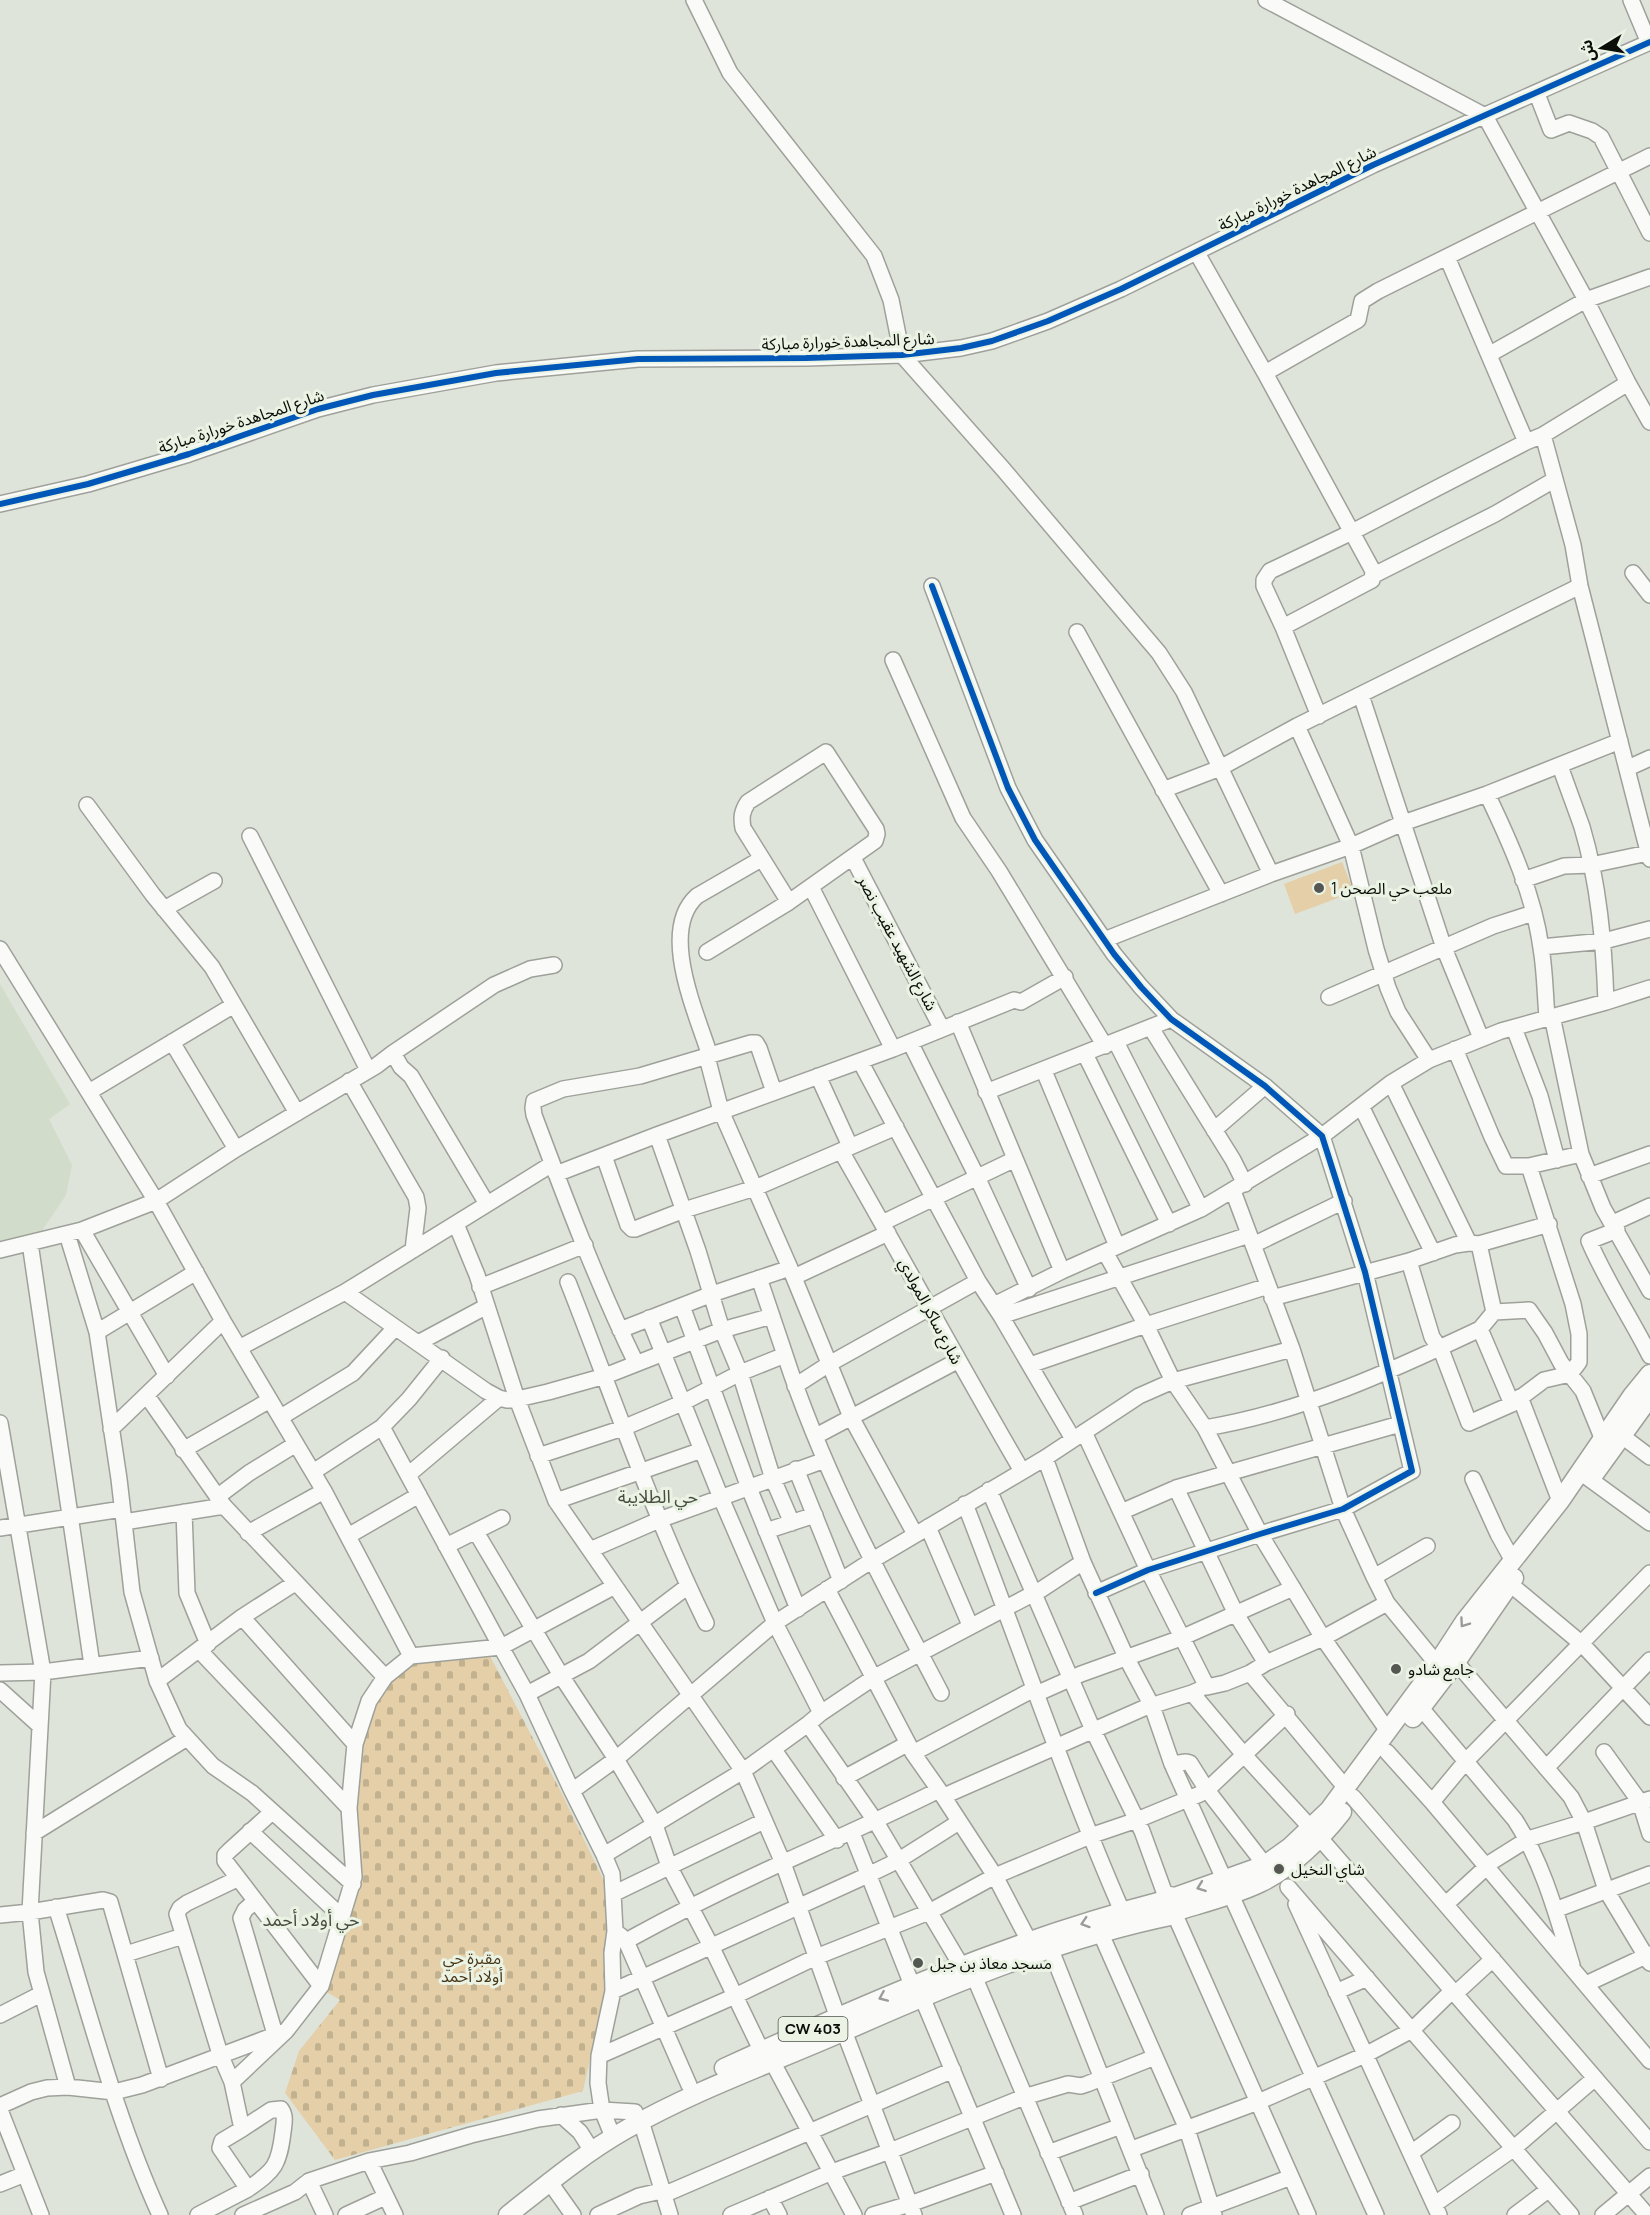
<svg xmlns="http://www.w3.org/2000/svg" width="1650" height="2215" font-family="Manrope,'Noto Sans Arabic',sans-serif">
  <defs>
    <pattern id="cemetery-stones" width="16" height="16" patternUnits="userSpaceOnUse" patternTransform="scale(1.5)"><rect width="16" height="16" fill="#e4cfa8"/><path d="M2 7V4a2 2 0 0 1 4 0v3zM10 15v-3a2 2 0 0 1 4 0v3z" fill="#c2b18f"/></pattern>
  </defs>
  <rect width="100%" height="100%" fill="#dfe4da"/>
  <path fill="#d2dcca" d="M0 984 70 1104 49 1119 72 1165 66 1195 35 1241 0 1248Z"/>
  <path fill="#e4cfa8" d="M1342 862 1354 892 1295 914 1284 884Z"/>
  <path fill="url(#cemetery-stones)" d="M472 1651 490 1656 560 1790 605 1883 607 1982 583 2091 335 2160 285 2093 299 2051 340 2000 323 1990 358 1876 351 1808 369 1694 401 1654Z"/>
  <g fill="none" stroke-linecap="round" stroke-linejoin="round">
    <g stroke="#9ea19a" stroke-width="18">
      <path id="minor" d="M694 0 730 73 874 256 891 300 902 355 1003 469 1159 653 1184 692 1271 874
        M1266 0 1485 116 1586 300 1628 383 1650 422
        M1631 0 1649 43
        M1537 94 1551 130 1569 123 1592 131 1601 137 1650 233
        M1197 253 1265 373 1358 320 1362 301 1378 291 1650 156
        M1447 257 1526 442
        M1490 354 1586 300 1650 277
        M1265 373 1373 571 1372 580 1283 627 1319 716
        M1543 435 1573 545 1580 586 1650 859
        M0 504 88 484 189 454 318 409 373 395 496 373 638 359 806 358 902 355 961 348 992 341 1048 321 1121 289 1373 165 1650 42
        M1633 573 1650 595
        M1374 575 1495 514 1554 480
        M932 586 1008 788 1035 840 1114 954 1141 987 1171 1019 1265 1086 1322 1136 1365 1272 1412 1471 1343 1509 1260 1534 1148 1570 1096 1593
        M1283 627 1264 586V580L1270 571 1352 532 1526 442 1543 435 1628 383
        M1077 632 1221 894
        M893 660 963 818 999 871 1105 1046
        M1361 695 1444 948 1481 1038
        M1297 726 1351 846 1376 949 1388 988 1398 1012 1429 1060
        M1560 766C1567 786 1575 807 1582 827 1599 884 1604 944 1606 1002
        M1628 768 1650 758
        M1163 790 1220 768 1297 726 1580 586
        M1487 794C1510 842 1534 895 1541 948 1545 971 1545 994 1547 1017
        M87 805 153 895 212 967 297 1113
        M250 836 368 1070
        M853 858 942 1029
        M1523 880 1564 866 1591 865 1648 853
        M811 887 893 1049
        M164 909 214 881
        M1104 940 1271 874 1351 846 1403 823 1487 794 1620 741
        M1541 947 1604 941 1650 929
        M0 949 156 1201 236 1149 376 1066 393 1053 401 1067 411 1076 487 1204
        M707 952 789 902 875 841 877 834 876 829 826 752 748 802C742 811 741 817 743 828L789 902
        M1329 997 1493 926 1533 913
        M1552 1016 1581 1154 1603 1208 1650 1291
        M958 1022 1062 1271
        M1151 1028 1233 1160 1245 1184
        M1514 1028 1540 1096 1557 1160
        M172 1042 236 1149
        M910 1042 977 1177 1029 1289
        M1116 1042 1201 1209
        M1455 1049 1492 1137 1506 1166H1529L1581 1154
        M393 1053 494 985 530 969 554 965
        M1085 1054 1169 1224
        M710 1056C697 1014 658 931 697 896L761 859
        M707 1057 721 1111 790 1268 851 1417 915 1534
        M860 1061 978 1281 1001 1316 1073 1439
        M1044 1071 1117 1246
        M818 1076 850 1146
        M349 1081 416 1197 418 1208 413 1250
        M1391 1083 1469 1243 1479 1244 1494 1312 1480 1329
        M89 1092 234 1005
        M986 1092 1171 1019
        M1361 1106 1433 1253
        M1214 1130 1265 1086
        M657 1135 698 1251 722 1330 772 1316
        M841 1151C902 1257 960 1365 1022 1471
        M604 1156 628 1225 632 1229H635L684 1210 755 1188 896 1127
        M556 1174 657 1135 893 1049 1014 1000 1021 1002 1065 977
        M1589 1176 1650 1154
        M1233 1191 1292 1349 1343 1509 1374 1577 1387 1603 1437 1664 1456 1662 1571 1797 1584 1822 1606 1890 1650 1963
        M882 1223 1015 1159
        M1613 1223 1650 1206
        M456 1224 477 1275 517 1399 556 1501 743 1771 783 1863 838 2018
        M82 1230 167 1376
        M1617 1230 1589 1241C1606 1281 1631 1318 1650 1356
        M67 1234 97 1332 119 1479 132 1592 157 1681 179 1729 213 1766 252 1793 353 1884
        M30 1243 92 1665
        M1479 1244 1549 1224
        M1253 1245 1344 1201
        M0 1250 82 1230 156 1201 223 1321 324 1491 411 1656
        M1105 1252 1146 1325 1173 1381 1205 1428 1260 1534 1323 1638 1388 1731
        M1409 1261 1432 1337 1442 1352 1469 1423 1512 1404 1544 1380 1570 1374 1579 1362V1334L1573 1304 1529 1166
        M794 1277 888 1233
        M759 1278 785 1355
        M568 1282C613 1396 652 1513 706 1623
        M480 1287 585 1245
        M345 1292 552 1164
        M1272 1298 1409 1261 1455 1245 1469 1243
        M994 1305 1062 1271 1201 1209 1322 1136 1391 1083 1429 1060 1501 1031 1606 1002 1650 988
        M682 1306 749 1488 798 1609
        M1494 1312 1529 1310 1545 1333 1561 1363 1583 1391 1603 1440
        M1001 1316 1249 1235
        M649 1318 721 1498 775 1623 821 1713
        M620 1330 712 1294 790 1268
        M97 1332 196 1272
        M418 1343 487 1306
        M239 1348 345 1292 486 1391 499 1398 507 1400H513L548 1392 605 1376 722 1330 740 1373 773 1479 792 1523
        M636 1363C597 1283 565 1198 534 1115L533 1108 534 1101 563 1089 640 1076 751 1043H756L759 1048 774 1092
        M1030 1365 1146 1325 1268 1286
        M795 1386 829 1364 978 1281
        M147 1396 224 1506 385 1677
        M1520 1397 1560 1501
        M281 1417 353 1373 395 1328
        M0 1423 43 1672 30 1912 36 1972 68 2087
        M382 1427 501 1647 615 1586
        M1205 1428C1305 1411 1389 1372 1480 1329L1512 1404
        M111 1429 223 1321
        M1084 1432 1148 1570 1207 1687 1225 1683 1250 1673 1266 1663 1323 1638 1387 1603
        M816 1436 957 1361
        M1622 1436 1650 1457
        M183 1450 270 1400
        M538 1456 623 1428 682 1403 740 1373 785 1355C824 1475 883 1582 941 1693
        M1045 1458 1083 1562 1127 1659 1152 1706 1172 1764 1224 1879
        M796 1469 841 1581
        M313 1472 382 1427 409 1399 442 1358
        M1580 1472 1650 1523
        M408 1475 499 1398
        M1473 1479 1498 1534 1513 1561
        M989 1490 1093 1730 1142 1831 1166 1897
        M217 1497 249 1473 296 1444
        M556 1501 702 1450
        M965 1504C1018 1640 1064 1778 1122 1911
        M184 1512 187 1593 208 1644
        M1121 1512 1176 1488
        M124 1522 224 1506
        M928 1527 970 1625
        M0 1528 122 1509
        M766 1531 815 1515
        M476 1532 562 1677 616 1759 655 1825 669 1866 711 1946 762 2052
        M248 1533 324 1491
        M348 1536 419 1495
        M446 1546 502 1518
        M590 1550 659 1520 825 1460
        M1374 1577 1427 1546
        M1509 1583 1582 1644 1650 1717
        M827 1589 913 1753 939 1790 995 1876 1029 1941
        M242 1617 355 1744
        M199 1650 349 1808
        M1266 1663 1236 1614 1176 1488 1400 1424
        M0 1673 43 1672 151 1658
        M1250 1673 1345 1787
        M157 1681 242 1617 295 1583
        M0 1690 40 1726
        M1199 1690 1192 1693 1245 1756 1310 1827
        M527 1694 589 1661 688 1586
        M1036 1694 1081 1674 1181 1638 1293 1588
        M1421 1708 1515 1820C1543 1863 1557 1916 1572 1965
        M808 1724 876 1822 962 1967
        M774 1750 837 1840
        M1387 1752 1432 1802 1650 2061
        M1604 1752 1640 1802 1650 1834
        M913 1753 1034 1689
        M1172 1764 1186 1762 1190 1763 1207 1790 1265 1865
        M1546 1768 1650 1660
        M844 1778 907 1744
        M572 1791 616 1759 775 1623 871 1561 1045 1458 1139 1396 1173 1381 1292 1349
        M944 1796 1144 1708 1192 1693
        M1353 1797 1650 2142
        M1432 1802 1466 1761 1650 1573
        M272 1812 229 1851 225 1855V1861L321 1986
        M250 1831 342 1917
        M34 1833 187 1738
        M852 1833 912 1985
        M1319 1837 1647 2215
        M604 1855 743 1771 808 1724 821 1713 873 1678 1042 1589 1083 1562
        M1288 1887 1571 2215
        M613 1894 764 1821
        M1231 1895 1376 2215
        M255 1901 245 1910 241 1918 275 2034
        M1296 1904 1439 2215
        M1446 1904 1482 1871 1485 1866 1528 1839 1584 1822 1650 1799
        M56 1907C88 2008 116 2119 160 2215
        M1555 1910 1650 1874
        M0 1915 30 1912 103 1900 110 1902 161 2079
        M1175 1915 1308 2215
        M1101 1934 1187 2129 1214 2215
        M620 1935 626 1941 689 2085
        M626 1941C677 1913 729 1887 782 1863 835 1839 887 1816 939 1790
        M1051 1950 1156 2215
        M126 1954 183 1936
        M974 1976 1075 2215
        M1586 1984 1650 1954
        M613 1991 868 1875 899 1860 959 1822
        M1336 1992 1367 1978
        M1455 1994 1493 1959
        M922 1997 1013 2215
        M0 2015 41 1994
        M844 2031 914 2215
        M599 2056 735 1996 816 1957 929 1912 995 1876 1090 1836 1137 1820 1200 1794 1207 1790 1287 1714
        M772 2061 854 2215
        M232 2082 220 2054 177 1914 180 1908 187 1903 237 1879
        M0 2106 31 2092 47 2088 68 2087 114 2092 142 2085 283 2032
        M0 2110 41 2215
        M561 2115 580 2132 592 2151
        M641 2121 670 2215
        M242 2129 271 2110 281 2109C286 2116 284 2123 283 2132 279 2165 275 2170 248 2189
        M1132 2149 1258 2102 1365 2055 1412 2030 1452 1991
        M1048 2153 1121 2126
        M1411 2153 1452 2123
        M369 2161 395 2215
        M309 2181 325 2215
        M549 2181 573 2215
        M0 2184 25 2174
        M663 2195 953 2070
        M770 2198 779 2215
        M1069 2202 1141 2174
        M1435 2204 1513 2149 1595 2078
        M198 2215 248 2189 220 2148 222 2141 242 2129 232 2082 286 2031 321 1986 354 1877 349 1808 355 1744 369 1701 385 1677 411 1656 501 1647 527 1694 572 1791 604 1855 612 1874 615 1931 612 1953 613 1991 599 2056 598 2083 602 2110 613 2137
        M243 2215 295 2192 309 2181 369 2161 410 2153 471 2135 538 2119 602 2110 635 2112
        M346 2215 385 2197
        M598 2215 639 2196 661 2191
        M731 2215 832 2172 890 2151 1024 2097 1068 2084 1081 2086 1087 2084 1155 2057
        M873 2215 910 2204 996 2173
        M1190 2215 1291 2177
        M1515 2215 1548 2190
        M1603 2215 1650 2176"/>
    </g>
    <g stroke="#9ea19a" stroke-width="21">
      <path id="major" d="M1595 1473 1650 1397
        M1413 1718 1456 1662 1514 1578
        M1175 1897 1265 1865 1290 1847 1329 1810 1437 1664 1465 1621 1560 1501 1632 1396 1650 1374
        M1180 1910C1207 1902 1235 1895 1260 1883 1291 1868 1321 1839 1342 1812
        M724 2068C866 2003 1010 1940 1162 1901
        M508 2215C546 2185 583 2154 625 2130 695 2090 772 2063 845 2031 951 1984 1061 1938 1175 1915L1181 1906 1175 1897 1169 1896 1162 1901 1161 1909 1168 1915"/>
    </g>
    <use href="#minor" stroke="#fafbf9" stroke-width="15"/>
    <use href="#major" stroke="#fafbf9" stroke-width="18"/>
    <g stroke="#ebf4e4" stroke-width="10">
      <path id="cycleway" d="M0 504 88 484 189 454 318 409 373 395 496 373 638 359 806 358 902 355 961 348 992 341 1048 321 1121 289 1373 165 1650 42
        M932 586 1008 788 1035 840 1114 954 1141 987 1171 1019 1265 1086 1322 1136 1365 1272 1412 1471 1343 1509 1260 1534 1148 1570 1096 1593"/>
    </g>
    <use href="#cycleway" stroke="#0057b8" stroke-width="6"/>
  </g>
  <defs><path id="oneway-chevron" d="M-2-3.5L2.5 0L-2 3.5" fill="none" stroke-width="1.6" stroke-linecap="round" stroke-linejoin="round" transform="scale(1.5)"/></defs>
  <g stroke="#9a9c99">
    <use href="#oneway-chevron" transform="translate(1464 1623) rotate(125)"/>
    <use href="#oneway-chevron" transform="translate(1201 1887) rotate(160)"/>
    <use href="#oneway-chevron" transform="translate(1085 1923) rotate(162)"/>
    <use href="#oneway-chevron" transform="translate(883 1997) rotate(157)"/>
  </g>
  <g fill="#555852" stroke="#ebf4e4" stroke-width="2">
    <circle cx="1319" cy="888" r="6"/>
    <circle cx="1396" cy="1669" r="6"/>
    <circle cx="1279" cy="1869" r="6"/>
    <circle cx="918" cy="1963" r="6"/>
  </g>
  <g text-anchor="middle" stroke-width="6" stroke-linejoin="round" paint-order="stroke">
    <rect fill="#ebf4e4" stroke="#4e524a" stroke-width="1.5" x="778.5" y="2017" width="69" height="24" rx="4.5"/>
    <g font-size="15" font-weight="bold" fill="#0a0d08">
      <text x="813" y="2034">CW 403</text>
    </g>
    <g font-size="16" fill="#0a0d08" stroke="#ebf4e4">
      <text transform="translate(1297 188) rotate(-26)" y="6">شارع المجاهدة خورارة مباركة</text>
      <text transform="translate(848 341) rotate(-2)" y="6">شارع المجاهدة خورارة مباركة</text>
      <text transform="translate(241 421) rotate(-18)" y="6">شارع المجاهدة خورارة مباركة</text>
      <text transform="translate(898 943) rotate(62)" y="6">شارع الشهيد عقيب نصر</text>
      <text transform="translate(931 1311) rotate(62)" y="6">شارع ساكر المولدي</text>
    </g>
    <g font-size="16" fill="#0a0d08" stroke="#ebf4e4" text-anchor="start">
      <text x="1331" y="894">ملعب حي الصحن 1</text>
      <text x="1408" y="1675">جامع شادو</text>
      <text x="1291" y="1875">شاي النخيل</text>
      <text x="930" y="1969">مسجد معاذ بن جبل</text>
    </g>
    <g font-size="16" fill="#493618" stroke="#ebf4e4">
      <text x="472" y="1964">مقبرة حي<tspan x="472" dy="18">أولاد أحمد</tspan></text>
    </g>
    <g font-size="18" fill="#474e41" stroke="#ebf4e4">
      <text x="658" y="1503">حي الطلايبة</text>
      <text x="311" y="1926">حي أولاد أحمد</text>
    </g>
  </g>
  <g transform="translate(1602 48) rotate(259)" stroke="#ebf4e4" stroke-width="4.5" paint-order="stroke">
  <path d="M0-4.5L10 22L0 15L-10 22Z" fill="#0a0d08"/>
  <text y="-9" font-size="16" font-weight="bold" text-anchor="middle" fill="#0a0d08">ش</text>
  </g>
</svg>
